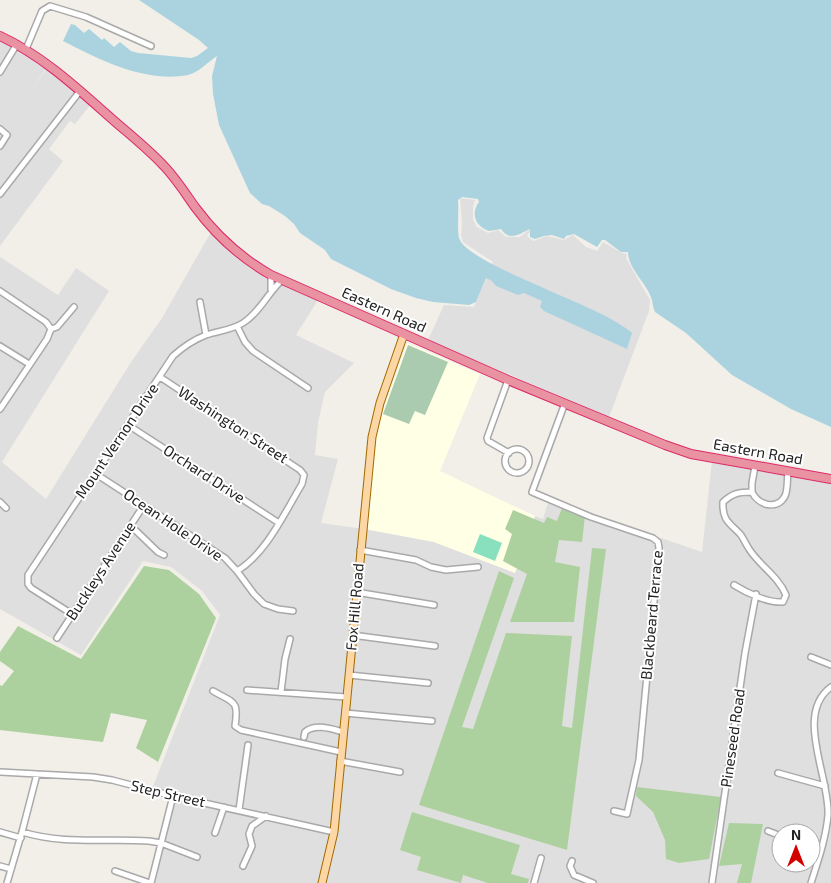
<svg xmlns="http://www.w3.org/2000/svg" width="831" height="883" font-family="'Exo 2',sans-serif">
  <rect width="100%" height="100%" fill="#f2efe9"/>
  <path fill="#e0dfdf" fill-rule="evenodd" d="M0 41 18 49 46 68 32 89 47 68 92 103 75 124 70 121 49 149 63 161 0 246Z
    M460 198 475 200 473 206V220L477 227 488 233 498 230 506 237H520L530 229 531 230 527 236 533 241 547 236 564 240 573 235 586 247 597 251 603 242 622 253 627 254 626 258 650 300 649 311 609 417 428 340 444 305 474 307 493 262 463 242 461 235 462 223Z
    M211 232 251 269 265 277 318 300 296 335 354 363 325 392 318 423 315 455 338 459 321 523 385 532 434 542 515 573 535 516 543 519 549 499 591 514 702 552 712 461 831 482V883H149L172 794 152 789 220 615 202 591 171 567 143 561 81 655 0 609V257L58 295 76 268 109 291 2 462 46 499 131 362 162 318ZM781 833H811V863H781Z"/>
  <path fill="#ffffe5" d="M407 343 480 374 440 471 535 516 515 573 434 542 364 529 375 439 380 418Z"/>
  <path fill="#add19e" d="M562 508 585 516 582 542 559 540 555 562 580 567 574 622H510L527 574 503 561 512 534 505 529 513 510 544 523 547 517 557 521Z
    M592 548 606 549 567 850 419 805 499 571 514 578 462 727 473 729 506 633 572 636 562 726 572 728Z
    M144 566 169 570 199 594 216 618 158 762 136 748 147 720 111 713 103 742 0 730V685L2 686 14 671 0 661V652L18 626 81 659Z
    M637 787 721 797 709 859 679 863 666 859 665 840 653 812 636 796Z
    M412 812 520 845 511 874 529 879 528 883H488L463 875 461 883 417 870 421 857 400 850Z
    M729 823 763 824 751 883H737L742 864 719 866Z"/>
  <path fill="#aacbaf" d="M408 345 448 362 425 415 415 411 409 424 383 414Z"/>
  <path fill="#88e0be" d="M480 534 502 543 495 561 473 552Z"/>
  <path fill="#aad3df" d="M139 0H831V427L791 409 732 375 686 333 655 312C653 307 653 305 652 300 647 283 628 269 628 252H621L605 240H602L597 247 574 234 566 236 564 239 552 235 544 236 535 239 530 237V229C519 234 510 242 501 229L489 231C476 227 470 214 479 202L478 199 462 197 458 200C459 211 457 229 459 238 467 265 604 306 632 333L627 349 544 311 540 307 542 301 524 293 518 295 496 286 492 281 486 278 476 302 469 305 433 302 416 298 391 289 331 259 325 250 300 233 294 224 285 216 269 206 262 204 250 193 219 125 213 94 212 76 217 56C208 62 198 73 188 75 145 83 100 60 63 41L71 24 75 25 84 33 89 29 102 40 104 38 114 47 120 42 131 51 138 53 191 58 197 56 208 48 199 40Z"/>
  <g fill="none" stroke-linecap="round" stroke-linejoin="round">
    <g stroke="#a9a9a9" stroke-width="8">
      <path id="minor" d="M26 49 42 11 50 6 86 17 151 46
        M0 72 17 44
        M0 129 7 135 0 146
        M0 194 80 91
        M271 275V290
        M0 291 46 322 51 329
        M200 302 206 335
        M237 326 245 342 253 351 308 388
        M0 346 29 364
        M160 377 300 470 304 475 302 484C285 512 266 554 237 571
        M508 380 487 438 488 441 509 453
        M565 403 532 492 591 517 653 538 658 542 659 548 639 760 627 814 614 811
        M0 409 47 339 51 329 57 327 74 307
        M128 425 279 523
        M505 461a12 12 0 1 1 24 0a12 12 0 1 1-24 0Z
        M96 474 225 558 237 571 254 594 264 604 278 609 293 611
        M752 492C758 505 777 511 785 496 788 490 787 479 788 472
        M0 502 6 508
        M131 526 158 552 164 555
        M360 550 416 560 431 567 446 570 478 567
        M734 585C747 593 768 603 783 602L786 595C778 576 760 566 749 549 746 544 744 540 741 535 730 523 722 521 723 502 733 493 739 492 752 492V483L755 466
        M356 592 434 605
        M72 614 31 588 28 584V575L173 356C183 347 193 340 206 335 218 331 232 330 243 323 260 312 267 294 282 280
        M352 635 435 646
        M57 638 144 505
        M811 657 831 665
        M349 675 428 683
        M247 690 346 697
        M213 691C234 703 239 700 235 726L241 730 341 752
        M281 692 285 659 290 639
        M345 713 432 721
        M304 737 305 732C315 723 332 729 343 732
        M340 761 400 772
        M0 772 93 777 112 780 173 796 334 832
        M778 773 825 786
        M239 810 248 745
        M768 831 781 836
        M0 832 21 838
        M22 832C65 845 106 838 149 841L161 843 197 857
        M215 833 224 807
        M811 846 821 849
        M572 861 570 866 574 875 593 883
        M0 866 11 869
        M243 866 252 846 249 834 252 826 266 816
        M115 871 150 883
        M7 883 22 832 37 774
        M151 883 173 796
        M534 883 541 858
        M712 883 745 653 756 594
        M811 883C818 861 826 838 828 815 830 777 794 714 831 687"/>
    </g>
    <g stroke="#a06b00" stroke-width="9">
      <path id="major" d="M322 883 334 832 372 437 380 403 404 334"/>
    </g>
    <g stroke="#dc2a67" stroke-width="10">
      <path id="highway" d="M0 36C43 56 77 88 112 119 129 134 147 148 163 165 175 177 185 193 195 207 215 234 241 258 271 275L508 380 665 445 691 454 831 479"/>
    </g>
    <use href="#minor" stroke="#fff" stroke-width="5"/>
    <use href="#major" stroke="#fcd6a4" stroke-width="7"/>
    <use href="#highway" stroke="#e892a2" stroke-width="8"/>
  </g>
  <g text-anchor="middle" stroke-width="4" stroke-linejoin="round" paint-order="stroke">
    <g font-size="15" fill="#222" stroke="#fff">
      <text transform="translate(384 310) rotate(24)" y="5">Eastern Road</text>
      <text transform="translate(233 425) rotate(33)" y="5">Washington Street</text>
      <text transform="translate(117 441) rotate(-56)" y="5">Mount Vernon Drive</text>
      <text transform="translate(758 452) rotate(10)" y="5">Eastern Road</text>
      <text transform="translate(204 474) rotate(33)" y="5">Orchard Drive</text>
      <text transform="translate(173 525) rotate(34)" y="5">Ocean Hole Drive</text>
      <text transform="translate(101 571) rotate(-57)" y="5">Buckleys Avenue</text>
      <text transform="translate(355 607) rotate(-85)" y="5">Fox Hill Road</text>
      <text transform="translate(652 615) rotate(-85)" y="5">Blackbeard Terrace</text>
      <text transform="translate(733 738) rotate(-82)" y="5">Pineseed Road</text>
      <text transform="translate(168 794) rotate(13)" y="5">Step Street</text>
    </g>
  </g>
  <g transform="translate(796 848)"><circle r="24" fill="#ffffff" stroke="#a7a7a7"/>
  <path d="M0-4L9 19L0 12L-9 19Z" fill="#d40000"/>
  <text y="-8" font-size="14" font-weight="bold" text-anchor="middle" fill="#222222">N</text>
  </g>
</svg>
